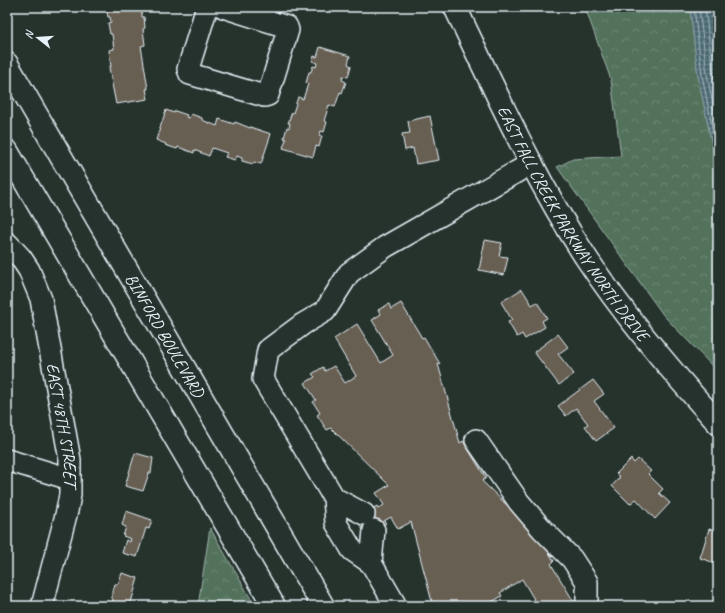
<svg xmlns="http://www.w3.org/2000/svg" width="725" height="613" font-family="Caveat,sans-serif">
  <defs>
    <pattern id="forest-crowns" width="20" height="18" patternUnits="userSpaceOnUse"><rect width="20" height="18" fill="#53725c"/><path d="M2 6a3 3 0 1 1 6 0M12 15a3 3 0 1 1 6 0" fill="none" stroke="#6c8774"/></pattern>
    <pattern id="water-rules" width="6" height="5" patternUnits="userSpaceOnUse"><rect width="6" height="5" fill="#4c6972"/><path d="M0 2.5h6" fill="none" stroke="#667f87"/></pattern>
  </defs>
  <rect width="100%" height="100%" fill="#26332d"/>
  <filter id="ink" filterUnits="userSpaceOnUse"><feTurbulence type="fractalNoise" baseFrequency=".025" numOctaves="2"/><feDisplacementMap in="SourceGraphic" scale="8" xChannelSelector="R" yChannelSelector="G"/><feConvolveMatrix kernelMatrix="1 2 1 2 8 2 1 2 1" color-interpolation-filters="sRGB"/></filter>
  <g filter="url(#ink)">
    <path fill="url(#forest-crowns)" stroke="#9eb2aa" d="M583 7H690L698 76 718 174V372L664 316 557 167 573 159 621 156 611 80 586 10Z
      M210 528 255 606H198Z"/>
    <path fill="url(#water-rules)" stroke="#8a9fa8" d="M690 7H718V174L698 76Z"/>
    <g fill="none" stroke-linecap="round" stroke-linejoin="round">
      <path stroke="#aabbc2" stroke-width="1" d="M694 7 702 75 718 157
        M699 7 707 74 718 131
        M705 7 713 73 718 99"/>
    </g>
    <path fill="#685f52" stroke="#e8f1f8" d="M106 7H142L143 13H142V17H144L145 28 143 29 145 45 141 46 148 89H146L148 99 116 104 111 79 109 67H111L109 50 114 49 112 34H110L108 23 111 22 110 17H108Z
      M320 47 350 56 348 64 351 66 348 77 343 76 342 80 346 82 342 93 340 92 335 107 329 105 324 121 327 122 324 132 321 131 319 136H322L319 147 316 146 313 157 283 148 286 139 284 138 287 127 289 128 290 123H288L292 112 293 113 298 97 303 99 308 84 306 83 309 72H311L313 66 316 67 317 63 312 61 314 56 317 57Z
      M166 110 174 113 175 111 187 115 186 117 189 118 191 114 202 118V120L217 126 219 119 234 124 235 122 250 128V127L271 134 261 164 254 162 253 164 242 161V158L237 156 235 160 225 157 227 153 212 148 209 156 194 150V153L178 147 177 149 165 145 166 144 156 140Z
      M430 116 439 160 416 164 413 148 405 150 402 134 410 133 408 121Z
      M485 240 502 243 499 256 508 257 504 275 479 270Z
      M522 289 532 305 537 302 547 318 542 321 545 327 525 339 522 334 517 337 508 322 512 320 501 302Z
      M401 303 422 338 424 337 440 364H438L460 443 463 441 486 478 482 481 538 535 554 561 551 564 574 602 568 606H538L522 579 500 593 502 596 485 606H429L428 604 432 602 411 522 398 529 391 517 384 521 386 523 366 535 356 519 377 506 378 509 384 505 376 493 389 485 331 428 327 430 317 415 320 413 313 402 316 400 305 383 315 377 312 374 323 367 325 371 334 366 345 383 356 376 334 339 357 324 381 363 393 355 372 320 381 314 378 310 389 304 391 309Z
      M558 334 568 347 558 354 574 374 559 385 534 352Z
      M593 380 604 394 594 401 614 428 596 441 585 426 588 424 576 408 566 416 558 406Z
      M135 453 153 458 151 473H149L143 491 125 486Z
      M631 459 634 463 638 459 651 471 648 474 663 489 659 493 670 503 655 519 636 499 630 504 612 486 620 477 616 474Z
      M126 511 152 520 149 529 146 528 137 557 122 553 126 540 130 542 131 539 123 536 126 527 122 525Z
      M709 529 718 532V564L700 558Z
      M122 573 138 578 130 606H111L113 599 111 598 115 584H118Z"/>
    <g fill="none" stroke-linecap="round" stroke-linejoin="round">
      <g stroke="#e8f1f8" stroke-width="24">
        <g id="minor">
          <path d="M207 7 188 69 190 74 264 96 268 95 288 30 287 27 223 7"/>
          <path id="s1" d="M7 243 21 258 29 270 41 299 70 460V495L67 511 42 606"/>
          <path d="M476 440 519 502 542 529 572 559 587 582V606"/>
          <path d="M7 460 70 479"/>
          <path d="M334 498 364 514"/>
          <path d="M371 563 374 530"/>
          <path d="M396 606 371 563 352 550 336 523 334 498 263 379 268 350 303 324 325 311 349 273 385 247 532 163"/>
        </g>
      </g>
      <g stroke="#e8f1f8" stroke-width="25">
        <g id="major">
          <path id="s2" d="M455 7C496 92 535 180 587 259 626 318 671 371 718 423"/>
          <path id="s3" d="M7 64 323 606"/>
          <path d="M7 151 274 606"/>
        </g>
      </g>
      <use href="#minor" stroke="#26332d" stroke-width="21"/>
      <use href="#major" stroke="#26332d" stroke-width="22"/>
    </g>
  </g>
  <g text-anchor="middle" stroke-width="3.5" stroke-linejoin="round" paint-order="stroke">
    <g font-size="17" fill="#e8f1f8" stroke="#26332d">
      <text dy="6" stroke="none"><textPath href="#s2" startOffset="247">EAST FALL CREEK PARKWAY NORTH DRIVE</textPath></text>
      <text dy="6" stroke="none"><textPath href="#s3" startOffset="314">BINFORD BOULEVARD</textPath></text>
      <text dy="6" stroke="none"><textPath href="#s1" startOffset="194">EAST 48TH STREET</textPath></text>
    </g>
  </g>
  <rect width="725" height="613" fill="none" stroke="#26332d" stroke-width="24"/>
  <rect x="12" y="12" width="701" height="589" fill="none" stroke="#e8f1f8" stroke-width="1.5" filter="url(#ink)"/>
  <g transform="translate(38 38) rotate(287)" stroke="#26332d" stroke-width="3" paint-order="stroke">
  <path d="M0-3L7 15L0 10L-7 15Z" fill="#e8f1f8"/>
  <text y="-6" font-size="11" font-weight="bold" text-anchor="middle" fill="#e8f1f8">N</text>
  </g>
</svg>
